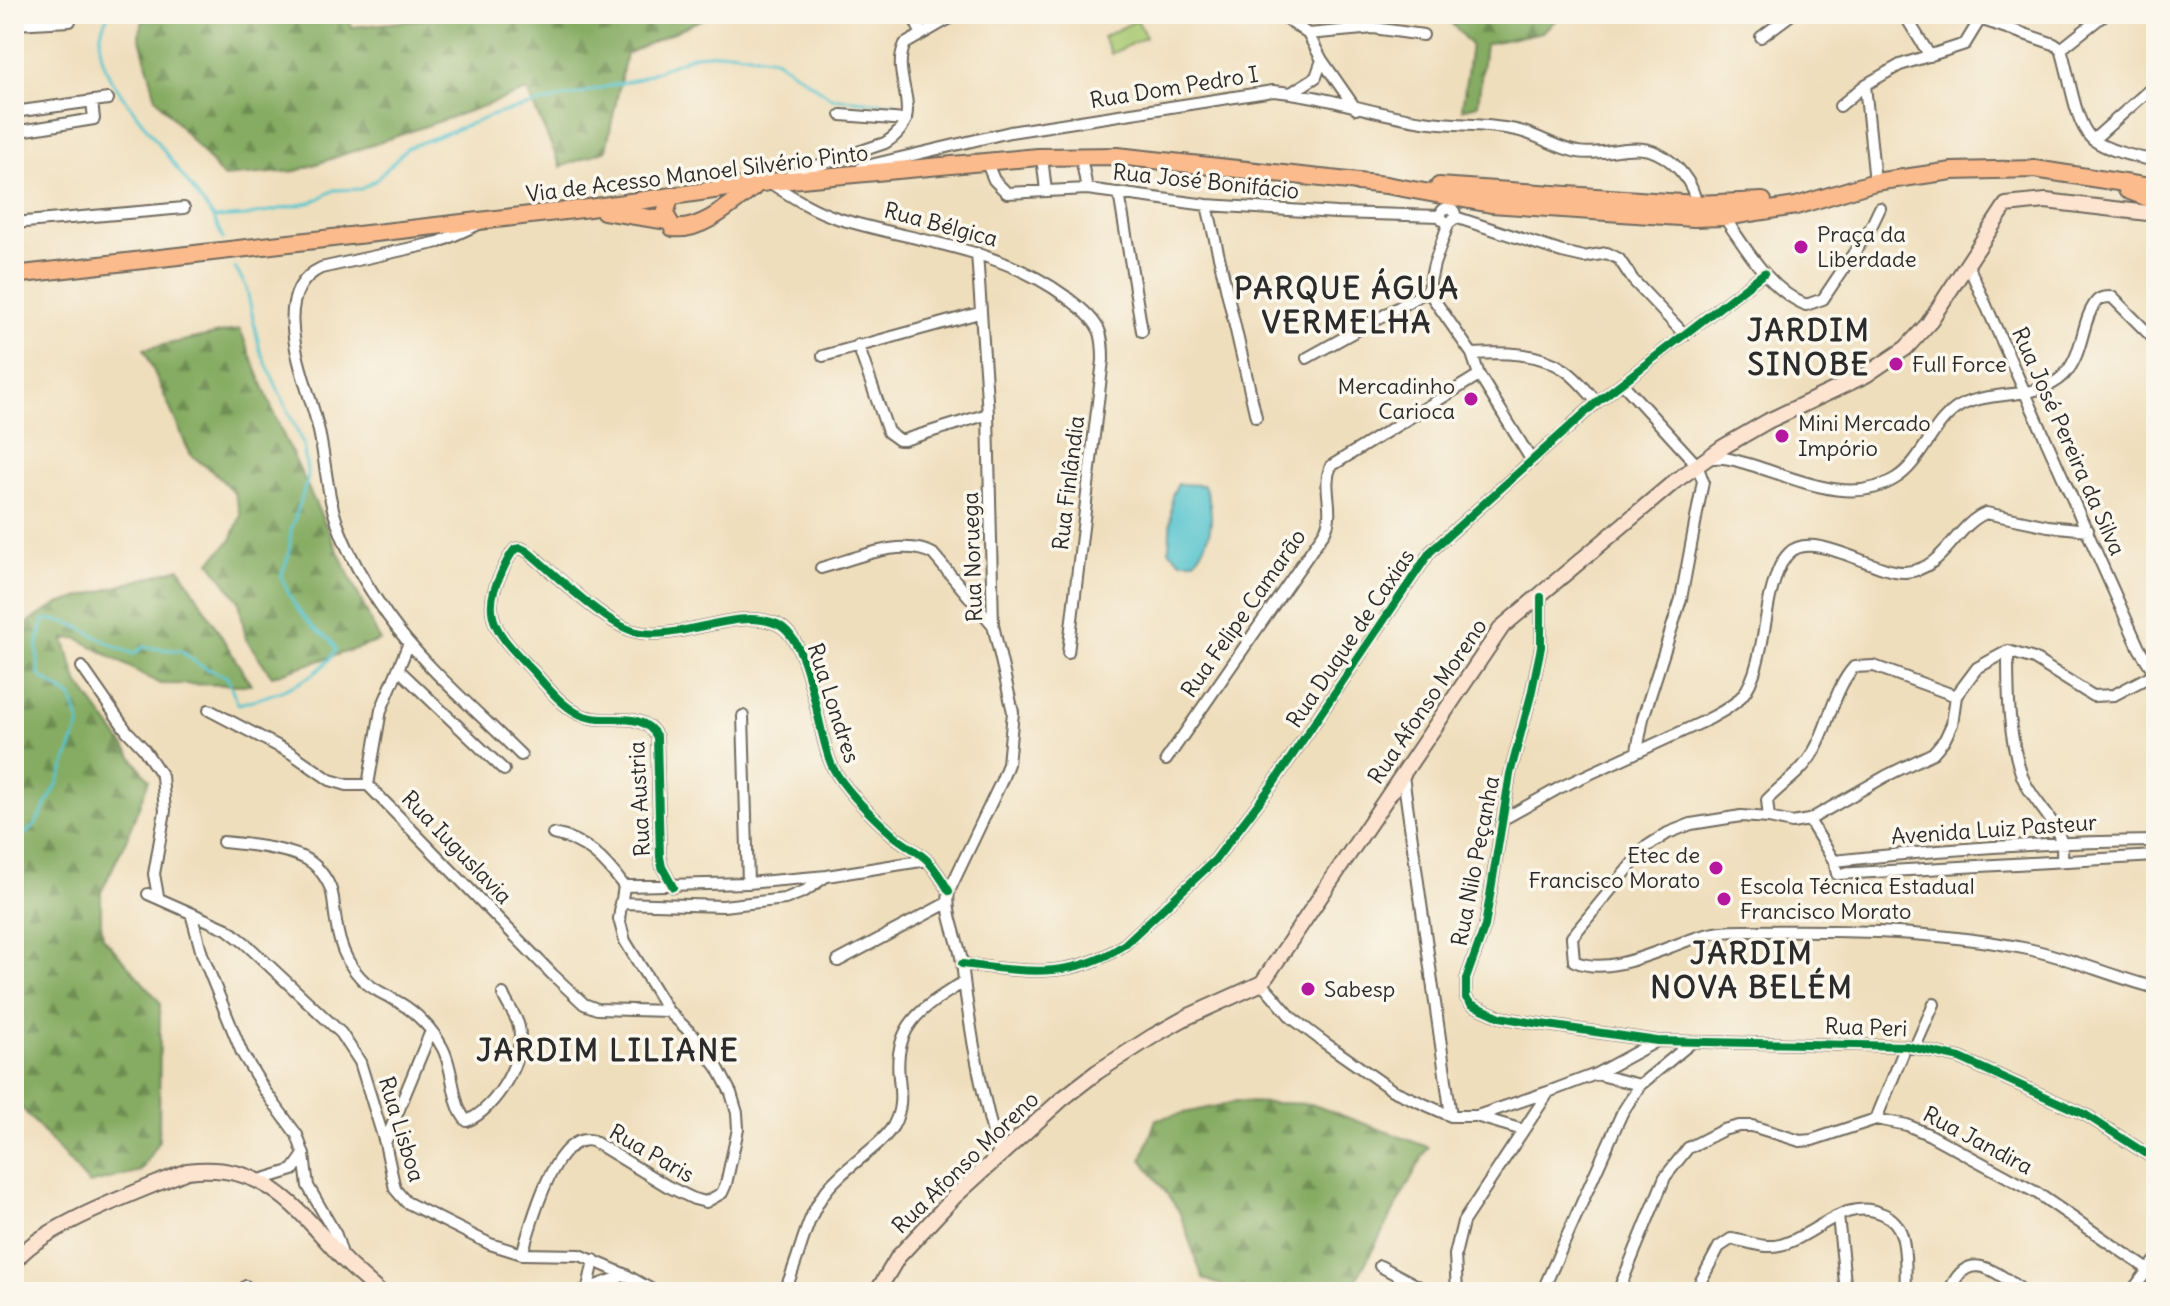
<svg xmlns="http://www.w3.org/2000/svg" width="2170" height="1306" font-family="Delius,sans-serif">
  <defs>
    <pattern id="forest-firs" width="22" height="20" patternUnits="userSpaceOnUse" patternTransform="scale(2)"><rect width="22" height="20" fill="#85ac62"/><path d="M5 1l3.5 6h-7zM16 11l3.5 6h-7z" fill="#6d8c51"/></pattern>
  </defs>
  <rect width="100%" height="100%" fill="#fbf7ec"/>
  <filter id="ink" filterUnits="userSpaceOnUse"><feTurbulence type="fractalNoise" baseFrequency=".0125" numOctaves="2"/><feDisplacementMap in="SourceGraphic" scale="16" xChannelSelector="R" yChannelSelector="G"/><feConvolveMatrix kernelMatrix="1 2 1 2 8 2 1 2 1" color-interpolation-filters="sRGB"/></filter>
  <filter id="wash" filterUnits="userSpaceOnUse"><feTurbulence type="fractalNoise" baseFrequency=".006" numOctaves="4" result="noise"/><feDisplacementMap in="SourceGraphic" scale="32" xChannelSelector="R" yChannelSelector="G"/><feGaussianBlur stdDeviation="1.8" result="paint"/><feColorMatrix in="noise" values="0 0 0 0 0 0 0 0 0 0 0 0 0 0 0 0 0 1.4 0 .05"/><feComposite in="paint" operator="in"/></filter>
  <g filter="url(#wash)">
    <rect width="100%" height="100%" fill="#efdebc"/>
    <path fill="url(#forest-firs)" stroke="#586c46" stroke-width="2" d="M145 14H348L352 27 474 14 711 15 626 54 606 150 561 167 527 91 296 171 223 177 156 98 139 35Z
      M1443 14H1563L1542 32 1485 44 1478 105 1462 109 1471 45Z
      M240 329 280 428 380 641 272 676 246 639 239 601 210 562 231 540 241 515 234 493 219 477 190 454 144 349Z
      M180 568 251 685 160 684 77 638 64 639 77 681 149 780 126 840 101 892V923L103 937 160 1002 159 1140 141 1171 89 1184 14 1099V642L30 621 58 604Z
      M1235 1102 1311 1104 1428 1147 1350 1292H1241L1203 1279 1179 1211 1142 1159 1156 1119Z"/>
    <path fill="#a7c870" stroke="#697a4e" stroke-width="2" d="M1137 20 1146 37 1111 54 1103 37Z"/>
    <path fill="#57c4cd" stroke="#41787c" stroke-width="2" d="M1178 484 1204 485C1215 511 1214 538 1195 561H1181L1169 550 1172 495Z"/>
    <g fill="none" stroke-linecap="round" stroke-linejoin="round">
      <path stroke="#57c4cd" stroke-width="3" d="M109 14C94 37 100 57 111 80L214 218 223 239
        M214 218 246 216 313 202 334 190 361 189 376 180 407 148 496 114 638 79 695 55 731 52 775 59 832 98 897 104
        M14 844 35 825 59 781 80 724 72 698 39 675 37 646 44 620C79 618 101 644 134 654L143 647 181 651 199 665 227 677 238 704C272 696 317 682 336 650 332 638 322 636 313 627 298 614 289 595 281 576L289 555 291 530 308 478 303 444 260 350 246 286 235 268"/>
    </g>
  </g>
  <g filter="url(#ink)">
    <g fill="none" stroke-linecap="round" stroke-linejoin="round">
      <g stroke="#706a5e" stroke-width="14">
        <path id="street" d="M912 14 921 33
          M1280 14 1308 34 1322 60 1356 109
          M1904 14 1930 56
          M1980 19 2054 44 2061 49C2069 72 2074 121 2091 138 2106 151 2137 157 2156 161
          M14 24 70 21
          M1308 34 1374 28 1423 35
          M1761 37 1792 14
          M2061 49 2105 14
          M1865 85 1875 182
          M1291 93 1316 77 1322 60
          M1840 106 1865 85 1900 65 1965 44 1982 16
          M14 112 108 99
          M841 115 906 120
          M14 132 94 119 92 101
          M2093 140 2156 84
          M1042 157 1046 191
          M1081 157 1087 189
          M986 161 994 180 1007 193 1087 189 1207 205 1336 213 1441 216
          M862 167 1010 132 1273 91C1323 95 1373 114 1423 121 1455 126 1489 123 1520 131 1540 136 1558 149 1578 152 1603 157 1633 141 1657 153 1676 162 1694 183 1696 204
          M790 175 885 143C931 115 888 80 905 44L957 14
          M769 182C792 197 814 211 840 219 916 242 998 247 1065 296 1077 305 1092 316 1099 330 1103 339 1103 350 1103 360L1068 653
          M1119 193 1142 331
          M1207 205 1256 417
          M1441 215a7 7 0 1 1 14 0a7 7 0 1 1-14 0Z
          M1455 217 1562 252 1584 257 1607 253 1619 259 1633 280 1685 335
          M1724 217C1746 248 1769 290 1806 305L1823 299 1870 229 1880 208
          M1449 222 1434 264 1428 291 1472 354 1479 375 1532 461
          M14 223 184 208
          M479 224 439 242 321 268C265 294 307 381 317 423 324 449 325 475 331 501 339 540 364 582 387 615 424 667 476 710 521 755
          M977 253 988 414 993 625 1013 712 1008 764 1001 782 949 891C945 915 959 939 962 963 969 1028 981 1092 999 1155
          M1968 265 2139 648 2156 675
          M858 345 888 432 899 440H904L988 414
          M1472 354C1502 352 1539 352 1565 370 1577 378 1587 391 1597 402
          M823 356 979 313
          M1307 358 1428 291
          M1623 384 1697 465 1703 481 1681 599 1643 718 1637 751
          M1708 459C1725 455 1740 462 1755 466 1799 480 1853 506 1896 478 1923 461 1932 422 1960 406 1991 389 2038 401 2064 375 2084 354 2081 321 2096 302 2100 297 2106 297 2112 297L2156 341
          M821 568C855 559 901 537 933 554L993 625
          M1541 597V647L1531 695 1510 774 1485 926 1466 979V998L1471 1004 1500 1017 1534 1023 1657 1041 1906 1046 1960 1058 2086 1115 2156 1160
          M2008 651C2008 691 2008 737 2022 776 2031 800 2054 817 2061 841 2063 846 2062 854 2062 860
          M82 667 126 730 143 748 162 776 165 811 154 874 158 896
          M398 669 504 770
          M1956 696 1952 724 1945 739 1933 753 1886 776 1809 820 1792 823 1769 818 1741 816 1691 824 1668 833 1646 847 1572 937 1574 961C1611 978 1665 946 1702 936 1714 932 1731 931 1744 931 1839 930 1935 930 2028 949 2071 958 2113 977 2156 988
          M1956 696 1977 668 2008 651 2034 659 2093 696 2114 695 2154 674
          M209 710 291 753 330 780 347 785H368L552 974 584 1004 597 1009 668 1011
          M743 716 748 883
          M1166 760 1325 531C1336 510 1321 487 1331 466L1479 375
          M1403 776 1451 1116
          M368 785 381 710 409 643
          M1769 818 1767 800C1783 783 1802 773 1814 751 1829 725 1834 689 1854 667L1874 666 1956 696
          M1502 820 1561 787 1707 720C1720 713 1732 707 1742 696 1760 676 1764 624 1770 597 1774 582 1778 564 1789 553 1814 529 1874 573 1905 572 1945 570 1954 526 1986 513L2048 526 2088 530
          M1809 820 1834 861 1837 874 2156 856
          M553 834C586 840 605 860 624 886L748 883 827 876 927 860
          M223 842C245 844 288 849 306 859 319 866 331 883 333 898 336 927 339 955 360 977 370 989 387 995 400 1003 417 1013 433 1030 442 1047 454 1067 452 1107 467 1121 496 1109 526 1058 519 1027 516 1014 507 1006 503 994
          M1834 861C1941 849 2048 842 2156 841
          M673 887 662 867 660 857 657 737C641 707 605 727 579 714 561 705 547 687 534 672 506 642 477 620 500 576 504 567 508 557 515 549L521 548 527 551C554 573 602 621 633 631 677 644 734 606 777 624 813 640 816 735 833 768 845 790 875 819 894 836 905 845 918 851 928 861 936 870 943 881 949 891
          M148 894 227 929 245 943 341 1033 360 1062 385 1143 395 1189 406 1202 490 1244 522 1254 580 1255 626 1275 656 1292
          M620 903 723 906 785 899 805 891 825 877
          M191 913 202 954 242 1053 265 1091 297 1135 304 1155 308 1186 336 1235 342 1254
          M838 961 947 903
          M962 964C1021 971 1073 981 1125 944L1215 860 1273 784 1430 552 1597 402 1764 273
          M1262 983 1292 1018 1325 1043 1392 1090 1451 1116H1477L1548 1092 1596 1074 1657 1041
          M1915 1047 1934 1004
          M1596 1074 1640 1085
          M1479 1117 1523 1130
          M1876 1119 1906 1046
          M385 1143 431 1031
          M260 1180 293 1170 303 1156
          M1838 1216 1846 1292
          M522 1254C531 1226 554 1130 593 1141L667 1186 694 1199 706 1202 722 1193 726 1184 738 1129 737 1113 731 1093 718 1068 695 1037 668 1011 625 941 619 919 624 886
          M1380 1266 1429 1292
          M246 1286 250 1292
          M588 1288 594 1260
          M579 1292 626 1275
          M784 1292C799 1261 804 1223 823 1195 840 1169 879 1149 893 1126 902 1110 901 1096 899 1078 893 1025 922 1008 962 983
          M1457 1292 1455 1255 1463 1222 1548 1093
          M1542 1292 1622 1113 1640 1085 1691 1043
          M1618 1292 1665 1177 1688 1148 1723 1130 1739 1126H1752L1800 1141 1812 1140 1876 1119 1907 1125 1930 1135 2037 1193 2156 1275
          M1695 1292 1719 1247 1731 1239C1748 1241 1763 1249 1780 1245 1815 1237 1844 1196 1883 1214 1893 1218 1899 1226 1902 1236 1907 1254 1905 1274 1906 1292
          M1949 1292C1968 1245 1996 1273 2025 1292
          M2131 1292 2156 1260"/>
      </g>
      <g stroke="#706a5e" stroke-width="18">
        <path id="secondary" d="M14 1263C35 1228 146 1189 187 1171 264 1161 297 1208 342 1258 353 1270 367 1281 379 1292
          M877 1292 898 1257 955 1196 1062 1099 1097 1072 1153 1036 1187 1017 1262 983 1502 627 1509 621 1674 482 1723 447 1768 421 1866 375 1906 348 1928 324 2006 205 2046 201 2156 214"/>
      </g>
      <g stroke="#706a5e" stroke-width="20">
        <path id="primary" d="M1439 186 1696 204 1763 201
          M2127 190 2156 201
          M671 196 665 214 673 228C701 232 733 203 754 187
          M604 211 668 221
          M14 275 582 209 769 182 1038 157 1117 156 1386 185 1491 204 1694 218 1724 217 1796 206 1875 182 1952 171 2035 169 2156 188"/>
      </g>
      <use href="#street" stroke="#fff" stroke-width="10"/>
      <use href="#secondary" stroke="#fde4d1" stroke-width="14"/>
      <use href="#primary" stroke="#fbbb8c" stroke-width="16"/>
      <g stroke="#fbf7ec" stroke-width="13">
        <path id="cycleway" d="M1541 597V647L1531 695 1510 774 1485 926 1466 979V998L1471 1004 1500 1017 1534 1023 1657 1041 1906 1046 1960 1058 2086 1115 2156 1160
          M673 887 662 867 660 857 657 737C641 707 605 727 579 714 561 705 547 687 534 672 506 642 477 620 500 576 504 567 508 557 515 549L521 548 527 551C554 573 602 621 633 631 677 644 734 606 777 624 813 640 816 735 833 768 845 790 875 819 894 836 905 845 918 851 928 861 936 870 943 881 949 891
          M962 964C1021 971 1073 981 1125 944L1215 860 1273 784 1430 552 1597 402 1764 273"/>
      </g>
      <use href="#cycleway" stroke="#00873e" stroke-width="8"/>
    </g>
  </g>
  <g fill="#b5179e" stroke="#fbf7ec" stroke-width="3">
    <circle cx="1801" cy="247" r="8"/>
    <circle cx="1896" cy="364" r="8"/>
    <circle cx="1471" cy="399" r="8"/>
    <circle cx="1782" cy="436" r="8"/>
    <circle cx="1716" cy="868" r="8"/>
    <circle cx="1724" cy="899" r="8"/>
    <circle cx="1308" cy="989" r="8"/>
  </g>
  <g text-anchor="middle" stroke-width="7" stroke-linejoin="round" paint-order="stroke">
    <g font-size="22" fill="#2b2b2b" stroke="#fbf7ec">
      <text transform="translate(1174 87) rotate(-9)" y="8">Rua Dom Pedro I</text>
      <text transform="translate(697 173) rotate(-7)" y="8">Via de Acesso Manoel Silvério Pinto</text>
      <text transform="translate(1206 181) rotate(6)" y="8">Rua José Bonifácio</text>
      <text transform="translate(941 224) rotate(15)" y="8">Rua Bélgica</text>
      <text transform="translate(2069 441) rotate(66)" y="8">Rua José Pereira da Silva</text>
      <text transform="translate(1068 483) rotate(-83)" y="8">Rua Finlândia</text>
      <text transform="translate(972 557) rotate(-92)" y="8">Rua Noruega</text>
      <text transform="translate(1243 613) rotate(-55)" y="8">Rua Felipe Camarão</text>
      <text transform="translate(1350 638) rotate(-56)" y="8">Rua Duque de Caxias</text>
      <text transform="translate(1427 701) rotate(-56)" y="8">Rua Afonso Moreno</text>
      <text transform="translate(834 703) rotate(72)" y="8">Rua Londres</text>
      <text transform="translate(639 799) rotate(-93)" y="8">Rua Austria</text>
      <text transform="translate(1994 829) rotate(-4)" y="8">Avenida Luiz Pasteur</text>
      <text transform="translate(457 847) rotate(46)" y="8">Rua Iuguslavia</text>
      <text transform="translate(1475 861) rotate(-79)" y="8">Rua Nilo Peçanha</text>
      <text transform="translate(1866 1027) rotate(2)" y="8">Rua Peri</text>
      <text transform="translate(402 1129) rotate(73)" y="8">Rua Lisboa</text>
      <text transform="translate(1978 1140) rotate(28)" y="8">Rua Jandira</text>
      <text transform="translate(652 1153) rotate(30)" y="8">Rua Paris</text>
      <text transform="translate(965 1162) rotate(-44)" y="8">Rua Afonso Moreno</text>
    </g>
    <g font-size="22" fill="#2b2b2b" stroke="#fbf7ec" text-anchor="start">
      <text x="1817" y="242">Praça da<tspan x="1817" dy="25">Liberdade</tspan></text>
      <text x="1912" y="372">Full Force</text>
      <text x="1455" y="394" text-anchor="end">Mercadinho<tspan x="1455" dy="25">Carioca</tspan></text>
      <text x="1798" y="431">Mini Mercado<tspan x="1798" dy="25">Impório</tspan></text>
      <text x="1700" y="863" text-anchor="end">Etec de<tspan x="1700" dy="25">Francisco Morato</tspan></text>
      <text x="1740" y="894">Escola Técnica Estadual<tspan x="1740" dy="25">Francisco Morato</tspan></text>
      <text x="1324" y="997">Sabesp</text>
    </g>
    <g font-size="30" font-weight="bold" letter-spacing="2" fill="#2b2b2b" stroke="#fbf7ec">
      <text x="1347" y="299">PARQUE ÁGUA<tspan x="1347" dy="34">VERMELHA</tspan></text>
      <text x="1809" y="341">JARDIM<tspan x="1809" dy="34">SINOBE</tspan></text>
      <text x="1752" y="964">JARDIM<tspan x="1752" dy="34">NOVA BELÉM</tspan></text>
      <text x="608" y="1061">JARDIM LILIANE</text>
    </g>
  </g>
  <rect width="2170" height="1306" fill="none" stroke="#fbf7ec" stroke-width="48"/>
</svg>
